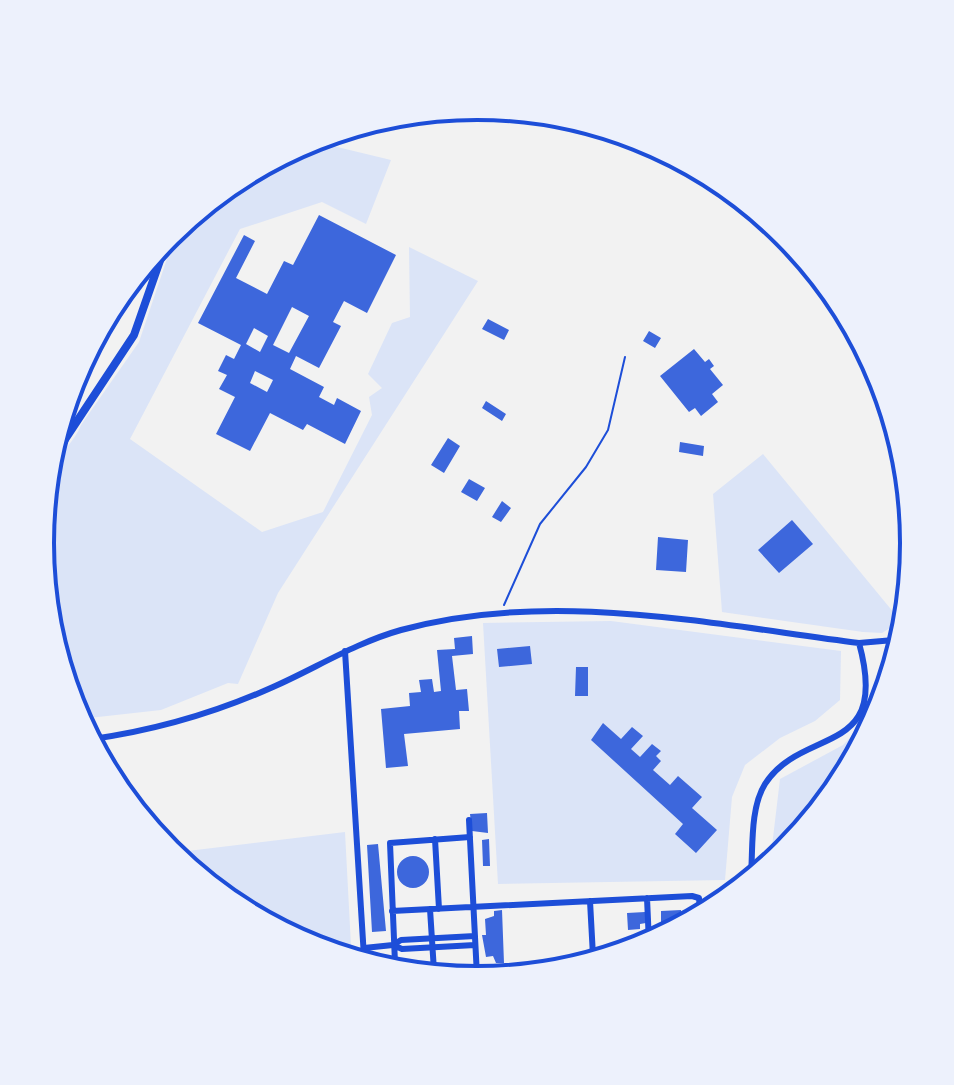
<svg xmlns="http://www.w3.org/2000/svg" width="954" height="1085" font-family="Figtree,sans-serif">
  <rect width="100%" height="100%" fill="#f2f2f2"/>
  <path fill="#dbe4f7" d="M329 145 391 160 366 224 322 202 240 229 130 439 262 532 323 512 372 415 369 397 382 388 368 374 392 323 410 317 409 247 478 281 278 593 238 684 228 683 161 710 80 719 73 709 40 542 54 474 57 475 61 469 55 466C61 451 75 441 81 425L139 342 178 226 260 172V180Z
    M763 454 899 619 898 623 882 633 863 632 722 612 713 494Z
    M611 621 841 651 840 700 815 721 780 738 745 765 732 797 725 880 498 884 483 623Z
    M892 654 881 710 786 852 770 863 780 779 843 745 874 713Z
    M345 832 351 946H309L171 853Z"/>
  <path fill="#3d67dc" fill-rule="evenodd" d="M319 215 396 255 367 313 344 301 333 322 341 326 319 368 296 356 290 369 324 387 319 397 334 405 337 398 361 411 345 444 307 424 303 430 270 413 250 451 216 434 235 397 219 389 227 375 218 371 226 355 234 359 241 345 198 323 244 235 255 241 236 278 267 294 284 261 293 265ZM292 307 309 316 289 353 273 345ZM254 328 268 336 260 352 246 344ZM255 371 273 380 267 392 250 383Z
    M488 319 509 330 504 340 482 329Z
    M649 331 661 338 655 348 643 341Z
    M694 349 705 362 709 359 714 366 710 369 723 385 712 394 718 402 701 416 695 408 689 412 660 376Z
    M486 401 506 414 502 421 482 408Z
    M448 438 460 446 444 473 431 465Z
    M680 442 704 446 703 456 679 452Z
    M469 479 485 488 477 501 461 492Z
    M502 501 511 508 501 522 492 517Z
    M792 520 813 544 779 573 758 550Z
    M658 537 688 540 686 572 656 570Z
    M472 636 473 654 452 656 456 690 467 689 469 711H459L460 729 404 734 408 766 386 768 381 709 410 706 409 693 421 692 419 680 432 679 434 692 441 691 437 650 455 649 454 638Z
    M530 646 532 664 499 667 497 649Z
    M576 667H588V696H575Z
    M603 723 621 739 632 727 643 736 631 749 640 757 652 744 661 751 656 756 661 761 653 770 670 785 678 776 702 797 692 808 717 830 696 853 675 834 683 824 591 740Z
    M487 813 488 833 472 831 470 814Z
    M489 839 490 866H483L482 840Z
    M378 844 386 931 372 932 367 845Z
    M397 872a16 16 0 1 1 32 0a16 16 0 1 1-32 0Z
    M502 910 504 963H496L493 956 486 957 482 935H486L485 919 494 916V911Z
    M681 910V922L672 928 668 927V923H661V911Z
    M645 912 646 923 640 924V929L628 930 627 913Z
    M629 936H641L647 944 630 949Z"/>
  <g fill="none" stroke-linecap="round" stroke-linejoin="round">
    <path stroke="#1d4ed8" stroke-width="2" d="M504 605 540 524 586 467 608 430 625 357"/>
    <path stroke="#1d4ed8" stroke-width="6" d="M149 263 157 268
      M345 651 364 957
      M93 739C156 730 215 713 273 687 316 668 355 643 401 630 550 589 709 624 859 643L894 640
      M469 820 477 976
      M435 839 439 909
      M751 875C753 848 750 808 765 784 803 725 891 759 859 643
      M647 898 649 943
      M590 901 593 956
      M430 909 434 971
      M392 911 692 896 699 898 700 909
      M649 932 667 931
      M393 945 402 949 475 945
      M364 948 393 945 401 940 475 936
      M395 963 390 843 470 837
      M464 977 500 975"/>
    <path stroke="#1d4ed8" stroke-width="8" d="M58 450 134 335 170 232"/>
  </g>
  <path d="M0 0H954V1085H0ZM54 543a423 423 0 1 1 846 0a423 423 0 1 1-846 0Z" fill="#edf1fc" fill-rule="evenodd"/>
  <path fill="none" stroke="#1d4ed8" stroke-width="4" d="M54 543a423 423 0 1 1 846 0a423 423 0 1 1-846 0Z"/>
</svg>
